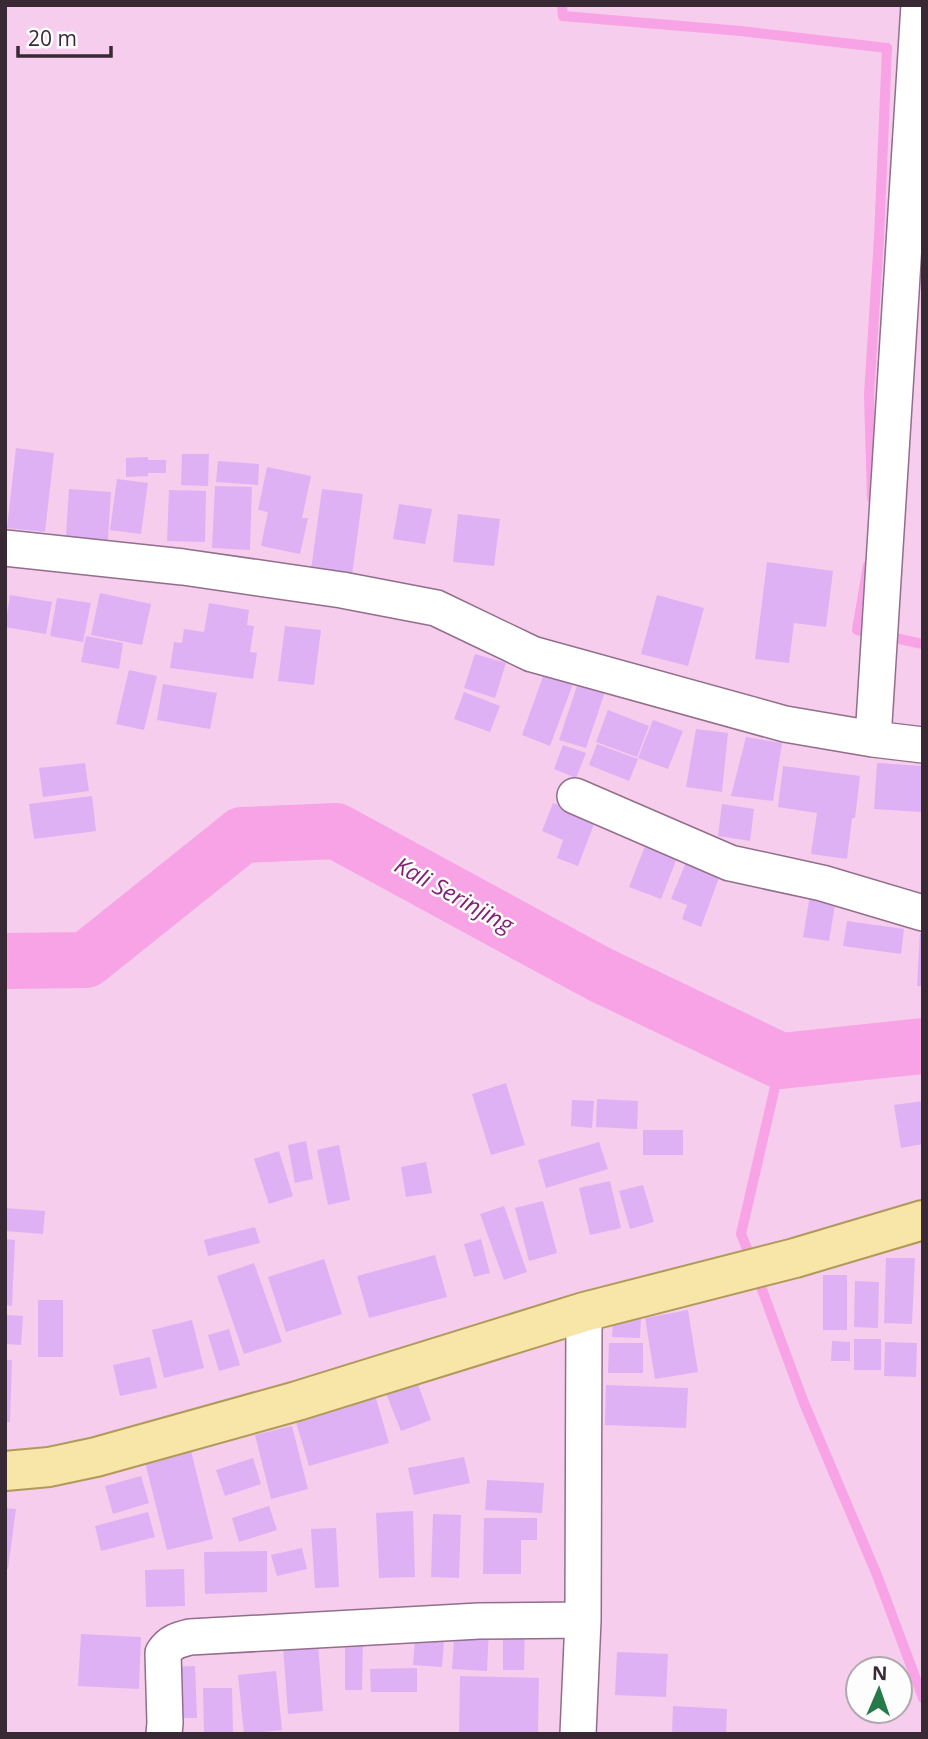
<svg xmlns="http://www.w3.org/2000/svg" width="928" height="1739" font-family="'Open Sans',sans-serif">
  <rect width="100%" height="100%" fill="#f6cdec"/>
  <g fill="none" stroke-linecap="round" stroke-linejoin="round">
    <path stroke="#f7a3e6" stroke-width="10" d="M562 5 563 16 741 31 887 48 879 238 869 395 872 498
      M868 565 857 630 923 644
      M752 1261 741 1234 781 1061
      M757 1276 804 1403 877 1575 923 1698"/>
    <path stroke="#f7a3e6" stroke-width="56" d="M5 961 86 960 242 835 336 831 599 974 781 1061 923 1046"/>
  </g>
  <path fill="#deb1f5" d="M16 448 54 453 45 532 7 528Z
    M182 454H209L208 486 181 485Z
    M148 457V460H166V473H148V476L126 477V458Z
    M218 461 259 464 258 485 216 482Z
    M267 467 311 476 302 518H308L300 554 261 546 268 512 258 510Z
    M117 479 148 483 141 534 110 530Z
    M215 486 252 487 250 550 212 548Z
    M69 489 111 492 107 553 65 551Z
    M322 489 363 494 352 575 311 570Z
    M169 490 206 491 205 542 167 541Z
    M399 504 432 509 425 544 393 539Z
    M458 514 500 519 494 566 453 562Z
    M767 562 833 571 826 627 794 623 789 663 755 659Z
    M100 593 151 604 142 645 91 635Z
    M10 595 52 602 46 634 5 627Z
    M657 595 704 608 688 666 641 654Z
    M57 598 91 603 83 642 50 636Z
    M209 603 249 610 247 625 254 626 250 652 257 653 253 679 170 668 174 642 182 643 184 629 204 632Z
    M285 626 321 630 314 685 278 681Z
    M86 636 123 643 119 669 81 662Z
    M475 654 506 663 495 698 464 688Z
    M129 670 157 676 144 730 116 724Z
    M545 671 574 681 550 746 522 735Z
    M579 680 606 689 586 748 559 740Z
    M163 684 217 693 210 729 157 720Z
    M464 692 500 706 490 732 454 719Z
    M608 710 649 726 637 757 596 742Z
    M653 720 683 731 668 769 638 758Z
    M696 729 728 733 722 792 686 787Z
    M746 737 782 743 773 801 731 796Z
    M597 744 638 759 629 781 589 765Z
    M563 745 586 753 576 778 554 769Z
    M85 763 89 791 43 797 39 768Z
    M877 763 923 766 922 812 874 809Z
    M783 766 860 776 855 818H852L847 859 811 854 817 813 778 807Z
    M92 796 96 831 34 839 29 804Z
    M553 803 596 819 578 866 557 858 563 840 542 831Z
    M722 804 754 809 750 841 718 836Z
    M647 841 679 853 661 899 629 887Z
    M686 862 720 875 701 927 682 919 687 905 671 899Z
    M811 889 837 893 829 941 803 937Z
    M847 921 904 929 901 954 843 946Z
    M920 933H923V986H917Z
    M506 1083 525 1145 491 1155 472 1094Z
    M597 1099 638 1101 637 1129 596 1127Z
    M572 1100 594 1101 592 1128 571 1126Z
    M923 1101V1144L901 1148 894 1105Z
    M643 1130H683V1155H643Z
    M306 1141 313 1179 295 1183 288 1145Z
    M599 1142 608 1169 546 1188 538 1160Z
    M339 1145 350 1200 328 1205 317 1150Z
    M279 1151 293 1196 269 1204 254 1159Z
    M426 1162 432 1193 406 1197 401 1167Z
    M610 1181 621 1228 590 1235 579 1188Z
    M643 1185 654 1222 630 1229 619 1191Z
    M543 1201 557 1253 529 1261 515 1208Z
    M504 1206 527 1272 504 1280 480 1214Z
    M5 1208 45 1211 43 1234 5 1231Z
    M255 1227 260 1243 208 1256 204 1240Z
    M5 1239 15 1240 12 1306 5 1305Z
    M481 1239 490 1273 474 1277 464 1244Z
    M435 1255 447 1297 369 1318 357 1276Z
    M886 1258H915L912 1324 884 1323Z
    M324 1259 342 1314 286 1332 268 1277Z
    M254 1263 282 1342 244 1354 217 1276Z
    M823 1275H847V1330H823Z
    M855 1281 879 1282 878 1328 854 1327Z
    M38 1300H63V1357H38Z
    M688 1310 698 1372 655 1379 645 1318Z
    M5 1315 23 1316 21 1345 5 1344Z
    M613 1318H641L640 1338 612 1337Z
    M192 1320 204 1368 164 1378 152 1330Z
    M229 1329 240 1365 219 1371 208 1335Z
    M854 1339H881V1370H854Z
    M832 1341 850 1342V1361H831Z
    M885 1342 917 1343 916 1377 884 1376Z
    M609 1343H643V1373H608Z
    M150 1357 157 1388 120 1396 113 1365Z
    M5 1360H12L10 1422H5Z
    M413 1371 431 1420 401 1431 382 1383Z
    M606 1385 688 1388 686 1428 605 1425Z
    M376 1398 389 1443 309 1466 296 1422Z
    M292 1426 308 1489 271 1499 255 1435Z
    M191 1451 213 1539 167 1550 145 1462Z
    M464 1457 470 1483 414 1495 408 1468Z
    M253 1458 261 1484 225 1496 216 1470Z
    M141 1476 149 1503 113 1514 105 1486Z
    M487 1480 544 1483 542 1513 485 1510Z
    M269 1506 277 1530 239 1542 232 1518Z
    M5 1508 16 1509 8 1569H5Z
    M413 1511 415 1577 379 1578 376 1513Z
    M148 1512 155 1537 101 1551 95 1526Z
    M433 1514 461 1515 459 1578 431 1577Z
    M484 1518H537V1540H521V1574H483Z
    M336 1528 339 1587 315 1588 311 1529Z
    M302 1548 307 1569 277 1576 271 1555Z
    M267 1551V1592L205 1594 204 1552Z
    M184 1569 185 1606 146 1607 145 1570Z
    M503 1624H525L524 1670H503Z
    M416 1626 445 1628 442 1667 413 1665Z
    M455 1627 489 1628 487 1671 452 1669Z
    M81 1634 141 1637 139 1689 78 1686Z
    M345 1638H363L362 1690H345Z
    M318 1643 323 1711 288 1714 283 1646Z
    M617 1652 668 1654 666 1697 615 1695Z
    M195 1666 197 1718H172L170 1667Z
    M417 1668V1692H371L370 1669Z
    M276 1671 282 1730 244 1734 238 1675Z
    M460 1676 539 1678 538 1734H459Z
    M203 1688H232L233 1734H204Z
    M673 1706 727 1709 726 1734H672Z"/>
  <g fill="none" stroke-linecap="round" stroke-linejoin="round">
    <g stroke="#926e8b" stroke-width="38">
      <path id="minor" d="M5 548 183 567 342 590 436 608 532 654 785 724 873 739 923 745
        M873 739 919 5
        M575 796 730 863 822 883 923 913
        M164 1734 165 1723 163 1653C170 1642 178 1640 190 1637L479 1621 583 1620
        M578 1734 583 1620 584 1312"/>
    </g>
    <g stroke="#b19959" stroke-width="42">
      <path id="major" d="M5 1471 49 1467 96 1457 297 1401 584 1312 795 1258 923 1220"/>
    </g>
    <use href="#minor" stroke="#fff" stroke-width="35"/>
    <use href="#major" stroke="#f7e6a7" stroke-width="38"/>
  </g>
  <g text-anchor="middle" stroke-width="5" stroke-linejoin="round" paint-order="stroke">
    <g font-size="23" font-style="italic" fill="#822275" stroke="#fdfdfd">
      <text transform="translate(454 895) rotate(29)" y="8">Kali Serinjing</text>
    </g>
  </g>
  <rect width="928" height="1739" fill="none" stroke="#392935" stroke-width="14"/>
  <g transform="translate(879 1690) rotate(2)"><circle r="33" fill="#fdfdfd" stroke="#afa8ad" stroke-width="2"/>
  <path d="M0-5L12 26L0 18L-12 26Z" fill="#28794a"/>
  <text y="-10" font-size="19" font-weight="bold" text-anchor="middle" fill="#392935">N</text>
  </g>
  <path d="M18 46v10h93v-10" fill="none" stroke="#392935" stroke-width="3.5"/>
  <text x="28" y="46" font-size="21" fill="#392935" stroke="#fdfdfd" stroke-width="5" paint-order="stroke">20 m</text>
</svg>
